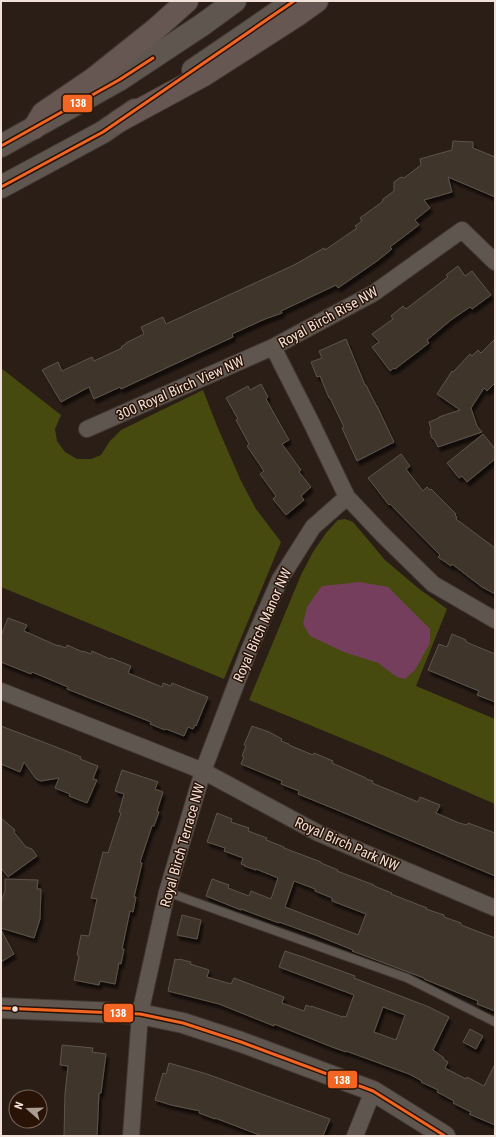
<svg xmlns="http://www.w3.org/2000/svg" width="496" height="1137" font-family="'Roboto Condensed',sans-serif">
  <defs>
    <filter id="shadow"><feDropShadow dx="2.5" dy="4.5" stdDeviation="1" flood-color="#0009"/></filter>
  </defs>
  <rect width="100%" height="100%" fill="#2b1e17"/>
  <path fill="#474a0e" d="M1 368 61 415 55 429 57 441 65 452 77 459H91L101 455 110 441 121 430 203 390 217 426 241 481 256 509 281 542 224 679 1 587Z
    M345 519 353 522 385 560 418 588 447 609 416 686 495 719V804L380 754 249 700 301 575 313 552 326 533 338 520Z"/>
  <path fill="#753e5d" d="M360 582 388 587 430 629V643L415 670 405 679 397 677 378 663 344 652 310 636 303 624 307 607 322 586Z"/>
  <path fill="#403629" stroke="#5c544b" fill-rule="evenodd" filter="url(#shadow)" d="M453 141 473 142V148L495 157V197L448 177 452 192 424 200 430 208 415 220 419 225 390 247 392 249 377 261 338 288 336 285 281 311 282 313 265 319 232 334 233 337 121 389 120 387 94 399 89 387 61 402 42 370 58 362 62 371 92 357 94 361 122 348 121 347 126 344V343L144 334 141 327 163 317 166 324 294 265 324 248 325 250 357 228 355 226 362 221 360 218 382 202 383 199 394 191V182L401 177 404 178 421 165 420 159 452 150Z
    M458 266 465 276 472 271 491 295 472 309 470 307 451 320 427 340 429 343 395 369 394 368 390 371 372 347 379 342 372 334 393 319 391 316 403 306 406 309 448 277 446 275Z
    M346 339 365 385H366L377 407V406L394 442 357 461 342 428 344 427 330 398H329L320 376 317 377 311 362 322 358 319 351Z
    M495 339V383L487 391 484 388 471 408 477 426 482 432 438 447 434 439 432 438 430 432 431 429 429 422 439 418V417L460 410 437 394 452 371 453 372 470 354 472 356 478 350 481 353Z
    M261 384 268 397 266 399 289 440 282 444 301 470 299 472 311 487 301 496 304 500 286 515 273 499 276 496 260 474 264 471 247 446 249 444 236 420 238 419 226 398 248 386 250 390Z
    M483 434 495 449V459L467 482 462 476 459 478 447 463Z
    M401 454 410 466 406 469 423 491 427 487 430 490 431 489 456 514 455 515 457 517 456 519 495 548V594L482 587 452 564 451 566 438 557 440 555 390 504 389 505 368 478Z
    M8 618 27 625 24 631 58 646V645L66 648 67 645 83 652V651L91 654 92 651 110 659 111 658 131 666 128 673 162 687 163 683 171 686 172 683 208 697 196 726 195 725 193 729 188 727 184 736 166 729 165 730 150 724 151 722 82 695 67 689 68 687 32 672 31 674 1 662V636Z
    M452 634 466 640V642L495 654V702L477 695 479 691 428 670 439 644 447 647Z
    M1 726 51 745 81 757 80 759 98 766 93 779 97 780 87 803 69 796 70 794 55 788 59 778 41 781 36 779 24 762 20 772 1 764Z
    M252 726 269 732 282 739 281 741 289 744V745L313 755 314 753 333 761 332 763 366 778V779L373 781 372 783 394 792 418 802 420 797 440 805 436 813 459 823 467 825 468 823 495 833V876L342 812 298 794 299 791 281 784 282 781 241 764 244 757 242 756 246 746 244 745Z
    M122 770 158 782 155 789 163 792 157 811 159 812 154 826H152L140 862 142 863 134 897H136L133 912 130 911 122 949H124L121 964 119 963 115 984 100 981 99 985 74 980 79 956 77 955 81 935 89 936 97 899 91 898 96 879 103 852 108 853 121 813 119 812 124 794 115 791Z
    M217 813 232 819 231 822 249 828 248 831 267 838 266 840 284 847V848L321 862V863L338 870 337 871 374 885V886L392 893 391 894 427 908 426 909 444 915V917L461 923V925L495 938V1011L477 1004 478 1001 424 979V978L352 951 353 950 318 936 279 922V923L241 909V910L206 896 212 879 229 885 228 888 249 896 251 891 271 899 278 878 256 869V870L244 866 245 865 241 864 243 858 224 851 225 848 207 842ZM294 881 315 889V891L332 898V901L366 914 358 935 285 907Z
    M1 818 15 830 14 832 26 847 32 849 37 856 8 877 1 868Z
    M5 879 38 880 37 889H41L40 919 34 938 1 928V902L5 891Z
    M182 915 201 920 197 939 177 935Z
    M1 930 14 954 1 962Z
    M285 951 303 957 355 976 354 978 429 1007 449 1017 433 1050 444 1058 443 1059 448 1062 445 1068 466 1079 467 1077 484 1086 495 1064V1125L469 1114 471 1112 453 1103 454 1101 437 1092 438 1090 421 1082 422 1081 409 1074 346 1051V1052L332 1047 274 1024V1026L219 1004 168 991 175 959 178 960 179 959 191 962 190 964 209 970 207 977 231 984 234 978 284 997 282 1003 304 1011 306 1005 311 1007V1006L343 1017V1016L346 1017 354 995 279 967ZM383 1007 405 1015 396 1040 374 1032Z
    M470 1029 483 1036 476 1049 463 1042Z
    M62 1045 93 1048 92 1052 106 1054 101 1093H99L97 1136H64L65 1093 68 1066 60 1065Z
    M169 1063 207 1074 330 1119 323 1136H262L215 1118V1119L199 1113 200 1111 171 1105 155 1100 163 1073 166 1074Z"/>
  <g fill="none" stroke-linecap="round" stroke-linejoin="round">
    <g stroke="#433933" stroke-width="10">
      <path id="service" d="M167 892 407 978 495 1022"/>
    </g>
    <g stroke="#433933" stroke-width="18">
      <path id="minor" d="M87 429 273 347
        M347 497 310 420 273 347 374 293 462 230 495 262
        M495 620 433 584 382 534 347 497 313 527 280 579 249 650 203 771 318 833 495 908
        M1 691 203 771 167 892 140 1014 131 1136
        M355 1136 373 1091"/>
    </g>
    <g stroke="#433933" stroke-width="22">
      <path id="tertiary" d="M1 1008 140 1014 183 1023 241 1042 373 1091 445 1136"/>
    </g>
    <g stroke="#433933" stroke-width="24">
      <path id="secondary" d="M193 70 294 1
        M1 146 119 80 202 25 235 1
        M1 187 103 132 135 110"/>
    </g>
    <g stroke="#433933" stroke-width="24">
      <path id="motorway" d="M119 121 204 75 296 16 317 1
        M34 128 43 113 93 79 157 28 187 1"/>
    </g>
    <use href="#service" stroke="#605650" stroke-width="8"/>
    <use href="#minor" stroke="#605650" stroke-width="16"/>
    <use href="#tertiary" stroke="#605650" stroke-width="20"/>
    <use href="#secondary" stroke="#605650" stroke-width="22"/>
    <use href="#motorway" stroke="#675753" stroke-width="22"/>
    <g stroke="#291306" stroke-width="6">
      <path id="bus-1" d="M1 146 119 80 153 58
        M1 187 103 132 294 1
        M1 1008 140 1014 183 1023 241 1042 373 1091 445 1136"/>
    </g>
    <use href="#bus-1" stroke="#f26522" stroke-width="3"/>
  </g>
  <circle fill="#f1e1d8" stroke="#291306" stroke-width="1.5" cx="15" cy="1009" r="3.5"/>
  <g text-anchor="middle" stroke-width="3" stroke-linejoin="round" paint-order="stroke">
    <g font-size="14" fill="#f1e1d8" stroke="#291306">
      <text transform="translate(328 317) rotate(-29)" y="5">Royal Birch Rise NW</text>
      <text transform="translate(180 388) rotate(-24)" y="5">300 Royal Birch View NW</text>
      <text transform="translate(262 625) rotate(-66)" y="5">Royal Birch Manor NW</text>
      <text transform="translate(347 844) rotate(24)" y="5">Royal Birch Park NW</text>
      <text transform="translate(182 845) rotate(-74)" y="5">Royal Birch Terrace NW</text>
    </g>
  </g>
  <g stroke="#291306" stroke-width="1.5">
    <rect x="62" y="94" width="31" height="19" rx="4" fill="#f26522"/>
    <rect x="103" y="1003" width="31" height="20" rx="4" fill="#f26522"/>
    <rect x="327" y="1070" width="31" height="19" rx="4" fill="#f26522"/>
  </g>
  <g font-size="11" text-anchor="middle" font-weight="bold" fill="#fff">
    <text x="78" y="107">138</text>
    <text x="118" y="1017">138</text>
    <text x="342" y="1084">138</text>
  </g>
  <rect width="496" height="1137" fill="none" stroke="#f1e1d8" stroke-width="4"/>
  <g transform="translate(28 1109) rotate(290)"><circle r="19" fill="#291306" stroke="#79655a"/>
  <path d="M0-3L7 15L0 10L-7 15Z" fill="#ac9d94"/>
  <text y="-6" font-size="11" font-weight="bold" text-anchor="middle" fill="#f1e1d8">N</text>
  </g>
</svg>
